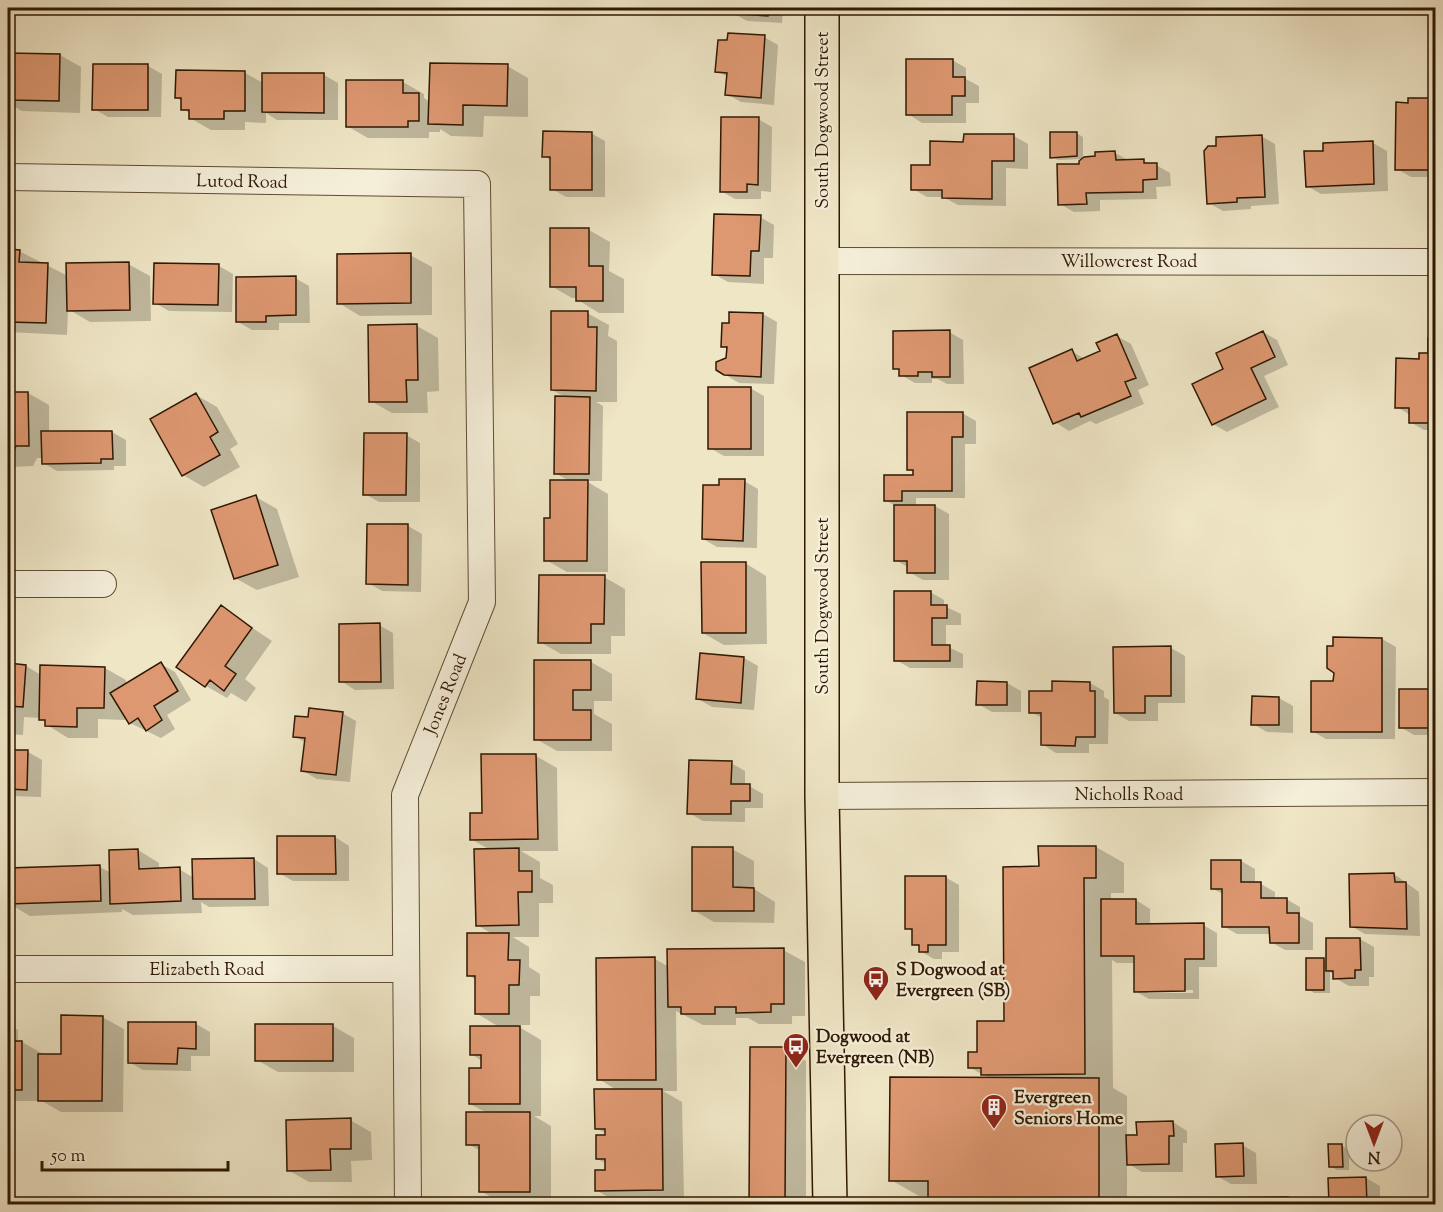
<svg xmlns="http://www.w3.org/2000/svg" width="1443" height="1212" font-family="'Sorts Mill Goudy',serif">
  <rect width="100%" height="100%" fill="#efe6c6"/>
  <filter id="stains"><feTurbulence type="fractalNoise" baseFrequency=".00333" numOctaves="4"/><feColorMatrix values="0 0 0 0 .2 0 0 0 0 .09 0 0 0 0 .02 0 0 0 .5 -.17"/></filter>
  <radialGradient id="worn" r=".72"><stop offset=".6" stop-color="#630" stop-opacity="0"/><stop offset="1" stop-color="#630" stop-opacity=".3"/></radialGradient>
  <path fill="#0003" fill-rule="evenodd" d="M733 8H783L782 23 747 21 733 13Z
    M764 37 778 45 774 105 741 102 727 94 728 77 717 71Z
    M8 54 60 55 81 67 80 113 22 111 8 103Z
    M952 60 966 68V79L979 86V103H966V123H922L908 114Z
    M148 66 162 74 161 117H108L94 109Z
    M507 66 528 78V117L484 116 483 137 451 136 440 129V132H429V138H368L347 126 348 82H403L424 94V98L430 102Z
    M245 73 263 83 324 75 338 83V120H277L266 113V123L245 122V130H211L190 118V113L182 109V101L177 98Z
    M1436 99V177H1411L1397 169 1409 104Z
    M758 119 772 127 771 192 761 191V199H735L721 191Z
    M591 133 605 141V197H566L552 189V161L544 156Z
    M1076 133 1083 137V158L1115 153 1130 161H1143L1150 165H1156L1170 173 1171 186 1156 187 1157 199 1100 200V211L1074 212 1060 204 1081 165V159L1058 160 1052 157Z
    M1014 136 1028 144V169L1006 168V206L958 205 943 197H927L913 189 931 167 965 143Z
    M1261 136 1275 144 1279 204 1251 206V209L1223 211 1209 203Z
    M1373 143 1387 151 1388 191 1321 194 1307 186 1325 152Z
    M760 217 774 225 773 258H764V284L728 282 714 274Z
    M589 230 610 242 609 271 624 279V313H599L578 300V298H572L551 286Z
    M8 251H19L68 276 128 264 150 276 151 321 90 322 68 309 67 335 8 332Z
    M410 255 432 267V315L360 316 339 303Z
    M219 266 233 274 232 312 169 311 155 303Z
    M295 278 309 286 310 323H279V330H252L238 322Z
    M587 313 609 325 608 336 617 341V402H596L603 406 602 481H586L608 494V572H567L546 560 552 519 571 482 555 473 567 398 552 390Z
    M763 314 777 322 774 384 739 383 717 370 728 359V350L723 346 730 324Z
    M417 326 438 338 439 391 427 392 428 413H392L371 401Z
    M949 332 963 340 964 384H947L938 379H932V383H915L901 375V371L895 368Z
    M1263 332 1277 340 1288 365 1264 376 1279 407 1227 432 1213 424 1225 370Z
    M1117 336 1131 344 1149 385 1138 390 1144 404 1096 424 1090 421 1069 431 1055 422 1071 351 1085 359 1102 352Z
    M1436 339V430H1424L1410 422V415L1397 407 1421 360 1429 354Z
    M750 388 764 396V456H724L710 448Z
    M8 393H28L49 405V433L112 432 126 440V466H114V470L57 471 43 463V458H37L33 466 10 467 11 485H8Z
    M196 395 217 407 238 444 230 449 240 467 204 487 183 475Z
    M962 413 976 421V444H965V498H916V506H935L949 514V580H923L909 572V568L896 560V506L885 500 914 476V473L908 469Z
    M406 435 420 443V502H379L365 494Z
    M744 481 758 489 757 548 717 547 703 539 721 487Z
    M256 497 277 509 299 577 257 590 235 578Z
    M408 526 422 534 421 592 382 591 368 583Z
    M745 563 766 576 767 644 724 645 703 633Z
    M604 577 625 589V636H611V654H561L540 642Z
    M930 592 944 600V606L961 614V625H946V646L963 654V668H910L896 660Z
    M221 607 272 641 245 679 256 688 246 702 231 693 227 698 206 686Z
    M379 625 393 633 394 689 355 690 341 681Z
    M1382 639 1396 647 1395 739H1326L1312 731 1335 682Z
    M1171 648 1185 656V703H1158V721H1129L1115 713Z
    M744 658 758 666 754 710 712 707 698 699Z
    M591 662 612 674V701H594V714L612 724V751H557L536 739Z
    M161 664 175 672 191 700 167 715 175 729 161 738 130 723 125 714V720L98 719V738H68L47 725V723L40 718 24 717 23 735 8 734V665L26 666 41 675 105 668 126 680V686Z
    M978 683H1007L1021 691V712H992L978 704Z
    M1090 683 1104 691V697L1109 700 1108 744H1089V753H1056L1042 744V718L1031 712 1053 693Z
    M1436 690V735H1414L1400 727Z
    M1253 698H1279L1293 706V733L1267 732 1253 724Z
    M342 713 356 721 350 782 317 779 303 771 306 743 295 736Z
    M8 751 28 752 42 760 41 797 11 796 8 793Z
    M536 756 557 768 558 851H521L540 862V878L553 885V903H539V937H513L529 947V967L540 974V996H530V1025H516L541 1040V1116H534L551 1126V1202L558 1204H478V1202H499L481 1191V1151L468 1144 487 1113 470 1104 482 1069V1061L471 1054 501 1028 476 1013 477 980 468 975 494 935 477 925 490 850 471 839 483 815Z
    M731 763 745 771V786H749L763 794V808H745V822L703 821 689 813Z
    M335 837 349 846V881H293L279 873Z
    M1096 847 1124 863V893H1111V900H1136L1150 909V925H1203L1217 933V967H1199V999H1149L1135 991V963H1117L1112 960 1113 1088 1127 1096V1137H1138L1173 1122 1187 1131V1143H1183V1172H1142L1127 1163V1201H1150L1157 1204H929V1196H919L891 1180 991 1079 969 1067 1006 1023 1040 868ZM1148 990H1193V993H1148Z
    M732 849 754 861V889L775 902 774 923 714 922 693 910Z
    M138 850 159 863V870L179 869 194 878V861L254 859 268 868 269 906 209 907 201 902 202 913 133 915 122 909V912L30 916 8 903V910V874L100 867 111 873Z
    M1241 861 1255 869V884H1261L1275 892V899H1286L1300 907V916L1313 923V950H1285L1271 942V934H1237L1223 926V894L1213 889Z
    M1394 874 1419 892 1420 936 1365 934 1351 926Z
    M945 877 959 885V952H942V959H934L920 951V947L914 944V932L907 928Z
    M1360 939 1374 947V977H1369V986H1349L1335 978V975L1330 972V993H1314L1308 989 1323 960 1328 962Z
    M783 950 805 962V1016H792V1024H759L748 1018H736V1025H703L676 1011 677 1091H663L682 1102 684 1200H718L726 1204H590V1202L615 1201 596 1190 607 1172V1164L597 1159 607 1134 596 1128 618 1091 599 1079 655 959 669 967Z
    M102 1017 124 1029 123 1112H61L42 1101H8V1024L18 1030V1042H22L43 1054 63 1056Z
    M196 1024 210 1032V1056H191V1071L143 1070 129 1062Z
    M257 1026H333L354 1038V1072H278L257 1060Z
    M751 1048H785L806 1061V1204H750Z
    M350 1120 371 1132 372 1160 351 1161 352 1182H309L288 1170Z
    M1242 1145 1256 1153 1257 1184H1231L1217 1176Z
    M1342 1146 1349 1149V1170H1337L1330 1166Z
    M1366 1178 1380 1186V1204H1330V1179Z
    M1222 1199H1287L1297 1204H1222Z
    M287 1200H331L339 1204H287Z
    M17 1202 21 1204H8V1203Z"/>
  <path fill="#de9871" stroke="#2f1802" stroke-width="1.5" d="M732 8H769L768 16 731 13Z
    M728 33 765 35 761 98 725 95 727 73 715 72 718 40H727Z
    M8 53 60 54 59 101 8 100Z
    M906 59H953V77H965V96H952V115H906Z
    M430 63 508 64 507 106 463 105V125L428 124Z
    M93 64H148V110H92Z
    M176 70 245 71V111H224V119H189V110H181V98H175Z
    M262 73H324V113L262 112Z
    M346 80H403V93H419V121H408V127H346Z
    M1408 98H1436V170H1395L1396 102 1408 103Z
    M721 117H759L758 185 747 184V192H720Z
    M543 131 592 132V190H550V157H542Z
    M1050 132H1077V156L1050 158Z
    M964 134H1014V161H992V199L942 198V190H911V165H930V141L963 142Z
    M1262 135 1265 197 1237 198V202L1207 204 1204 151 1208 146H1216V137Z
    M1373 141 1374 184 1306 187 1304 151H1323V143Z
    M1115 151 1116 160 1144 159V163H1157V179L1143 180V192L1086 193 1087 204 1058 205 1057 164H1079V161L1084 157 1095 156V152Z
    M714 214 761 215 759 251H751L750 276 712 275Z
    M550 228H589V266H603V301H576V287H550Z
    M8 249 20 250 19 262 48 263 46 323 8 322Z
    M411 253V303L337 304V254Z
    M129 262 130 310 67 311 66 263Z
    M154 263 219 264 218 305 153 304Z
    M296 276V315L266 316V322H236V277Z
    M551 311H588V327H597L596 391 551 390Z
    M729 312 763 313 761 377 724 375 716 370V362L726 358 727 347H721L722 323H729Z
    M417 324 418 380H406L407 402H369L368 325Z
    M950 330V377H932V372H918V376H899V369H893V331Z
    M1263 331 1275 357 1251 368 1266 399 1212 425 1192 384 1223 369 1216 353Z
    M1117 334 1136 378 1125 382 1131 396 1081 417 1079 413 1053 424 1029 368 1072 349 1077 361 1100 351 1096 343Z
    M1428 338H1436V407H1433V423H1409V408H1395L1396 358 1419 359V353H1428Z
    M708 387H751V449H708Z
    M8 392H28L29 446H16L12 455H8Z
    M196 393 218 432 210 437 220 455 182 476 150 419Z
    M555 396 590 397 589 474H554Z
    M907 412H963V437H952V491H902V501H884V475H913V470H907Z
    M41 431H112L113 459H101V463L42 464Z
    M364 433H407L406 495H363Z
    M719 479H745L743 541 702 539 703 485H719Z
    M550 480H588L587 561H544V518H550Z
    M256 495 278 565 234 579 211 510Z
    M894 505H935V573H907V561H894Z
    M367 524H408V585L366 584Z
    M701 562H746V633H702Z
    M539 575H605L604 624H591V643H538Z
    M894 591H931V605H947V618H932V645H950V661H894Z
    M221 605 252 628 225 666 236 674 224 691 210 680 205 687 176 667Z
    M380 623 381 682H339V624Z
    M1333 637 1382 638V732H1311V681H1333L1334 673 1327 668V646H1333Z
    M1171 646V696H1145V713H1114L1113 647Z
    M700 653 744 657 741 703 696 699Z
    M534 660H591V690H573V710H591V740H534Z
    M161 662 178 691 154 706 162 720 146 731 138 718 129 724 110 693Z
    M8 663 26 665 23 707 8 706Z
    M40 665 105 667 104 708H77V727L45 726V720H39Z
    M977 681 1007 682V705H976Z
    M1052 681 1090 682V691H1095V737H1076L1075 746 1041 745V713H1029V691H1052Z
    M1399 689H1436V728H1399Z
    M1252 696 1279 697V725H1251Z
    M309 708 343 712 336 775 301 771 305 738 293 737 295 716 308 717Z
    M8 750H28L27 790 8 789Z
    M481 754H536L538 839 470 840V813H482Z
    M689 760 732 761 731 784H750V801H731V814H687Z
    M277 836H335L336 874H277Z
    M1038 846H1096V878H1084L1085 1074 981 1075V1068H968V1052H977V1021H1004L1003 867 1039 866Z
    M692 847H733V887L754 888V911H692Z
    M519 848V871H532V892H518L519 925 476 926 474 849Z
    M138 849 139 869 180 867 181 901 110 904 109 850Z
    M254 858 255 899H193L192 859Z
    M1211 860H1241V882H1261V898H1287V913H1299V943H1270L1269 927H1222V889H1211Z
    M100 865 101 901 8 904V868Z
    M1394 873 1395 882H1406L1407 929 1350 927 1349 874Z
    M905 876H946V945H928V952H919V945H912V929H905Z
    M1101 899H1136V924L1204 923V959H1185V991L1134 992V956H1101Z
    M467 933H509L508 960H520L519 985H509V1014H475V976H467Z
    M1326 938H1360L1361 970H1355V978L1333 979V971H1326Z
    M784 948V1004H771V1012L736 1013V1007H715V1014H681V1007H668L667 949Z
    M655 957 656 1080H597L596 958Z
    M1306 958H1324V990H1306Z
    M61 1015 103 1016 102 1101H38V1054H61Z
    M128 1022H196V1049L178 1048 177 1064 128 1063Z
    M255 1024H333V1061H255Z
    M470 1026H520V1104H469V1068H481V1055H470Z
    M8 1041H22V1090H8Z
    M750 1047H786L785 1204H749Z
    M890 1077 1099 1078V1204H928V1181H889Z
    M594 1089H662L663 1190 595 1191V1170H605V1159H596V1135H605V1129H595Z
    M466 1112H530V1192H479V1145H466Z
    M351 1118V1149H330L331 1170 287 1171 286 1120Z
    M1173 1121 1174 1136H1169V1164L1127 1165 1126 1135H1137L1136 1122Z
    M1243 1143 1244 1176 1216 1177 1215 1144Z
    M1328 1144H1342L1343 1167H1329Z
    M1366 1177 1367 1204H1329L1328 1178Z
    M1288 1197V1204H1221V1198Z
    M332 1198V1204H285V1199Z
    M719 1198V1204H588V1200Z
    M1101 1199H1151V1204H1101Z
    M477 1200H553V1204H477Z"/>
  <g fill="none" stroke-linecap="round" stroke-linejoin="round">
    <g stroke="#5f4c33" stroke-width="28">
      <path id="minor" d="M8 177 477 184 482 602 405 795 408 1204
        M822 261 1436 262
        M8 584H103
        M822 796 1436 792
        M8 969H406"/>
    </g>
    <g stroke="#2f1802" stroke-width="36">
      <path id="major" d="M822 8V796L830 1204"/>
    </g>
    <use href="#minor" stroke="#f5efda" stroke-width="26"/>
    <use href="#major" stroke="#efe6c6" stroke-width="33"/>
  </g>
  <defs>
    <g id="bus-pin" transform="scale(1.35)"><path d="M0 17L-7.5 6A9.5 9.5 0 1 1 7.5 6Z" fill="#8f2418" stroke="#f5efda"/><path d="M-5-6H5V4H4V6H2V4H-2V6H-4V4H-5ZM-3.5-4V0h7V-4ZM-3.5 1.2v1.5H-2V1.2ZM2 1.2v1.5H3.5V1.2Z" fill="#fff"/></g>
    <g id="building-pin" transform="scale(1.35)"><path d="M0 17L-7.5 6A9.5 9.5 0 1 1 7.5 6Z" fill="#8f2418" stroke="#f5efda"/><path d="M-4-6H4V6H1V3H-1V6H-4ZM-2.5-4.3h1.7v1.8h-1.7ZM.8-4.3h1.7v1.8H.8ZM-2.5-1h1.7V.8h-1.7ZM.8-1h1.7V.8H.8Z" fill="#fff"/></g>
  </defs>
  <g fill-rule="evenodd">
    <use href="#bus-pin" x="876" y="979"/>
    <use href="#bus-pin" x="796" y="1046"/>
    <use href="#building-pin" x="994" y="1107"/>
  </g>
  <g text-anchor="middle" stroke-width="4.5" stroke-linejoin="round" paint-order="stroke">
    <g font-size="18" fill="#2f1802" stroke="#f5efda">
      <text transform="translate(822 120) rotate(-90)" y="6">South Dogwood Street</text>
      <text transform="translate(242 181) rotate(1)" y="6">Lutod Road</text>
      <text x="1129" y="267">Willowcrest Road</text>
      <text transform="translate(822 606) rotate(-90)" y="6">South Dogwood Street</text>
      <text transform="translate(445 694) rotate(-68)" y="6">Jones Road</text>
      <text x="1129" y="800">Nicholls Road</text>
      <text x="207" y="975">Elizabeth Road</text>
    </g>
    <g font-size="18" font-weight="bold" fill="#2f1802" stroke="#f5efda" text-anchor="start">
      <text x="896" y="975">S Dogwood at<tspan x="896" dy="21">Evergreen (SB)</tspan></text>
      <text x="816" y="1042">Dogwood at<tspan x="816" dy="21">Evergreen (NB)</tspan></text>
      <text x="1014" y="1103">Evergreen<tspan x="1014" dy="21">Seniors Home</tspan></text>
    </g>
  </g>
  <rect width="1443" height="1212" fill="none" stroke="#efe6c6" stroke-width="30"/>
  <rect x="9" y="9" width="1425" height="1194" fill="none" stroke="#2f1802" stroke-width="3"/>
  <rect x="15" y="15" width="1413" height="1182" fill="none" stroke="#2f1802" stroke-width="1.5"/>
  <g transform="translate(1374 1143) rotate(180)"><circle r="28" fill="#f5efda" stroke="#a69984" stroke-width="1.5"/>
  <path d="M0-4.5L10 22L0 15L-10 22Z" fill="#8f2418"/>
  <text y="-9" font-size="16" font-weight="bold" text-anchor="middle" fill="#2f1802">N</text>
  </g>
  <path d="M42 1161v9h186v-9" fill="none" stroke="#2f1802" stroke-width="3"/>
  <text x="51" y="1161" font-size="18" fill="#2f1802" stroke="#f5efda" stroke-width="4.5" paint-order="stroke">50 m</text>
  <rect width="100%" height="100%" filter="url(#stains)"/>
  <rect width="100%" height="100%" fill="url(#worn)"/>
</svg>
